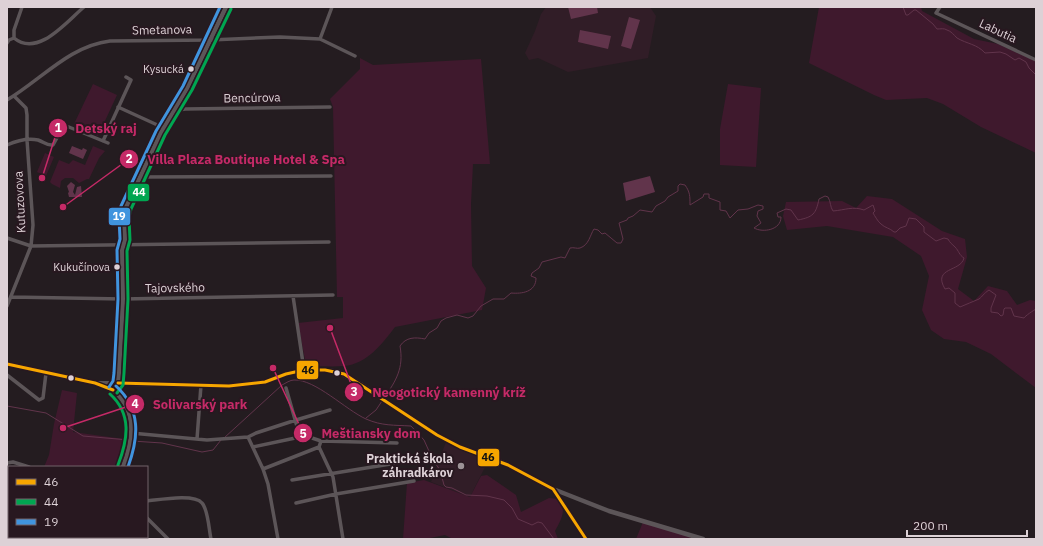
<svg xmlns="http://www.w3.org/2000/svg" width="1043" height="546" font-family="'IBM Plex Sans',sans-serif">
  <rect width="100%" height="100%" fill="#241c20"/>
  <path fill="#311d27" d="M546 7H650L656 16 648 58 568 72 538 58 529 60 525 53 535 31 541 14Z
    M447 439 458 445 490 457 470 497 431 482Z"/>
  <path fill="#3f192d" d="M819 7H921L922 11 974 39 998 44 1036 61V153L981 127 943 104 927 98 886 100 874 95 809 63Z
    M360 58 373 65 481 59 490 164H473L471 204 472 266 486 288 482 310 395 327C382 344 367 364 344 366 333 367 321 366 309 366L306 365 298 323 343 318V297H337L333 107 330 99 360 69Z
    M93 84 117 95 98 136 74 124Z
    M728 84 761 88 756 167 720 165V129Z
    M93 146 105 151 99 158 89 179H87L79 183 73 178H65L61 181 60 188 52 184 50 182 59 160 69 164 73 160 85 165Z
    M45 153 54 157 46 176 37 172Z
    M867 196 892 199 942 231 965 239 967 257 958 289 974 301 988 286 1007 291 1017 305 1030 300 1036 301V388L991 354 966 342 944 339 931 330 922 310 929 276 921 256 893 237 827 226 787 230 783 216 786 202 842 201 856 208Z
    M62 390 77 393 73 432 131 440 130 460 126 467H44L49 455 54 424Z
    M487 475 516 495 521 512 549 498 559 499C567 511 561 520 555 531L558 539H453L445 535 425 539H403L407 483 424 480 470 497 481 476Z
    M643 522 703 539H636Z"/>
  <path fill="#61344b" d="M568 7H597L598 13 571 19Z
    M629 17 640 20 631 49 621 46Z
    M580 30 611 36 608 49 578 42Z
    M72 146 82 150 83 148 87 150 83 159 69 153Z
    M650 176 655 192 626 201 623 183Z
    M71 182 75 185 73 192 75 195 77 187 81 186 82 197H69L68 193 69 192 67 186Z"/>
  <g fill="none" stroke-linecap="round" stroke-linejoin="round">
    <path stroke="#61344b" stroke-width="1" d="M903 7 906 15H908L914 10H916L933 24 937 29C941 29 944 28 947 30 951 31 954 35 957 38 967 44 977 44 985 53L1000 52 1006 54 1015 60 1019 58 1026 62 1029 68 1036 75
      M384 398C396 381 404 368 400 346 406 337 415 337 425 339L429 333 437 328 441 321 446 318 457 315 468 318 473 316 481 306 493 299H504L511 293C522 294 536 292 536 278L531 276 532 273 539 268 542 262 561 257 565 258 570 248C574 247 577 249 580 248 589 245 590 235 594 229L598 230 602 234 605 233 617 243H621L623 239 619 223 627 220 628 218 633 216 640 210 652 212 656 206 665 201 668 197 678 191V186L680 184 685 185C690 192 690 196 690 205L703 197 704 194H709V198L720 202V210L726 211 730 218 738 210 748 209 758 205 763 206V209L758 211 757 216 761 223 754 228C763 233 781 230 781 217H778L777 213 786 209 791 210 798 220C813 217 816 214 819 199L825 196 828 197C831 202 830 207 833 211 845 210 853 206 864 210L873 205 875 211 873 213C875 216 878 222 881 224 885 228 890 228 894 232H896L900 228 906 226 909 218 916 219 924 227V232L936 241 944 238 948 239C950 243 952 244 955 247 959 251 959 255 964 258 961 272 932 267 945 289L949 288 955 293V303L960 307C966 304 973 302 979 299 983 296 983 294 989 290L996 295 991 308V312L998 313 1001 316 1003 315 1004 309 1005 308H1011L1014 316 1024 318C1025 316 1034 310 1036 309
      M7 406 46 413 83 436 129 440
      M366 418 376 410 382 401
      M224 438 282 385C286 383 290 380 294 380 315 379 346 410 366 419 382 426 394 425 411 426L424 440 433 460 440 470 444 485 446 487 452 488 466 495 487 496 504 500 512 508 518 519 532 525 538 522 542 523 554 539
      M132 441 162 443 202 452 213 450 221 440"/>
    <path stroke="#5c5558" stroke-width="3.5" d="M22 7 14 30V38C38 58 67 21 84 7
      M940 7 936 13 1036 60
      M320 39 332 7
      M7 43 9 40 14 38
      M7 100C41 80 69 46 110 41L210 40 280 37 320 39 355 56
      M118 107 164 128
      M174 111 185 109 330 107
      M103 141 131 80 126 77
      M7 145C16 141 28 138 38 140 44 142 47 146 53 145L64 125 108 143
      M140 177 331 176
      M7 238 31 246 329 242
      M293 296 304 370
      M11 297 123 299 333 295
      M7 306 31 246 33 225 27 140V115L26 108 14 96
      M7 375 39 400 43 398 46 373
      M286 388 300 437
      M131 433 207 440 248 437 256 433 296 420 330 410
      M248 437 263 469 268 484 278 539
      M197 439 201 385
      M321 441 319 447 333 477 343 539
      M253 447 300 437H309L321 441 397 443
      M7 463 13 462 29 467
      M263 469 319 447
      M292 480 409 461
      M147 501C158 500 194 493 202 503 208 509 209 530 211 539
      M296 503 336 494 414 481
      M147 518 168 539
      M129 537V539"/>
    <path stroke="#5c5558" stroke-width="4.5" d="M7 364 95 383C137 395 137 432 123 467
      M95 383 229 386 265 382 286 374 304 370H325L339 372 362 385 437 435 460 447 504 463 553 489 609 511 703 539
      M116 392 118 386 123 299 122 250 125 240 124 218 126 207 161 133 187 88 226 7
      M553 489 586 539
      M73 539 75 537"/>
    <g stroke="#281820" stroke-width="6">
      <path id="bus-1" d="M7 364 95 383 113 390
        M118 383 229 386 265 382 286 374 304 370H325L344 374 437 435 460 447 508 465 553 489 586 539"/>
    </g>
    <g stroke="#281820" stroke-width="6">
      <path id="bus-2" d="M117 393 123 385 124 373 128 299 127 251 130 240 129 218 131 209 165 135 192 90 231 9
        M110 394C132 414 128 439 118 465"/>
    </g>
    <g stroke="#281820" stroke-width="6">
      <path id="bus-3" d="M116 386C141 409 139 437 128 467
        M109 387 113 381 114 373 118 299 117 250 120 239 119 218 121 206 156 131 183 86 220 7"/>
    </g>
    <use href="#bus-1" stroke="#f7a600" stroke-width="3"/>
    <use href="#bus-2" stroke="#00a651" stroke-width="3"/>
    <use href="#bus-3" stroke="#4094de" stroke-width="3"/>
  </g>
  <g fill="#ddd1d6" stroke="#281820" stroke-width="1.5">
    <circle cx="191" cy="69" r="3.5"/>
    <circle cx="117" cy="267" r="3.5"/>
    <circle cx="337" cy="373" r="3.5"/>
    <circle cx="71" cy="378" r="3.5"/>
  </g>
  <circle fill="#9c9296" stroke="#281820" stroke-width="1.5" cx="461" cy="466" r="4"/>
  <g text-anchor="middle" stroke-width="4" stroke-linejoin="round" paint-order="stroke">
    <g font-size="11" fill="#ddd1d6" stroke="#281820" text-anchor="end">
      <text x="184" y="73">Kysucká</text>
      <text x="110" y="271">Kukučínova</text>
    </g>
    <g font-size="12" fill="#ddd1d6" stroke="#281820">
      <text transform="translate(162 30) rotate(-1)" y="4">Smetanova</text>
      <text transform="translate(998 31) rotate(25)" y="4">Labutia</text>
      <text transform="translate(252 98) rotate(-1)" y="4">Bencúrova</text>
      <text transform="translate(20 202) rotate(-93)" y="4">Kutuzovova</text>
      <text transform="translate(175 288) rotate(-1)" y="4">Tajovského</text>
    </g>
    <g font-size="12" font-weight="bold" fill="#ddd1d6" stroke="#281820" text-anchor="end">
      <text x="453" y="463">Praktická škola<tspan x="453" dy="14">záhradkárov</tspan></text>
    </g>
  </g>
  <path fill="none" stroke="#c52a67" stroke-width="1.5" d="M42 178L58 128M63 207L129 159M330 328L354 392M63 428L135 404M273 368L303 433"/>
  <g fill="#c52a67" stroke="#281820" stroke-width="1.5">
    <circle cx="42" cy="178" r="4"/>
    <circle cx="63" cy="207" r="4"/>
    <circle cx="330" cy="328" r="4"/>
    <circle cx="63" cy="428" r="4"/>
    <circle cx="273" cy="368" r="4"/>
    <circle cx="58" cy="128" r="10"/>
    <circle cx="129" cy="159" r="10"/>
    <circle cx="354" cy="392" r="10"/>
    <circle cx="135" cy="404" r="10"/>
    <circle cx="303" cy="433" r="10"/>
  </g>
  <g font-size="12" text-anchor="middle" font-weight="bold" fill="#fff">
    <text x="58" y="132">1</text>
    <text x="129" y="163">2</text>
    <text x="354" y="396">3</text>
    <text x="135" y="408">4</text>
    <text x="303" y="438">5</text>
  </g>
  <g font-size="13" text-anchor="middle" font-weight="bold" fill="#c52a67" stroke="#281820" stroke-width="4" stroke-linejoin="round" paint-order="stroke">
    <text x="106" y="133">Detský raj</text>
    <text x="246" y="164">Villa Plaza Boutique Hotel &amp; Spa</text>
    <text x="449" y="397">Neogotický kamenný kríž</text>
    <text x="200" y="409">Solivarský park</text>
    <text x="371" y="438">Meštiansky dom</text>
  </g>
  <g stroke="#281820" stroke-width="1.5">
    <rect x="127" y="183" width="23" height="19" rx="4" fill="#00a651"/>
    <rect x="108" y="207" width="23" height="19" rx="4" fill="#4094de"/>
    <rect x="296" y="360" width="23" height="20" rx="4" fill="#f7a600"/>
    <rect x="477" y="448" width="23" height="19" rx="4" fill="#f7a600"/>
  </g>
  <g font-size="11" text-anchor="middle" font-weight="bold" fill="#fff">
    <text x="139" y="196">44</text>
    <text x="119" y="220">19</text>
  </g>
  <g font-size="11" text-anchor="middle" font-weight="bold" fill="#111">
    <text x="308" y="374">46</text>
    <text x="488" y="461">46</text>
  </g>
  <rect width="1043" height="546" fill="none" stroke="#ddd1d6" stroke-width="16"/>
  <rect x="8" y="466" width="140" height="72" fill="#281820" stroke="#706269"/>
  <rect x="16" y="479" width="20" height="6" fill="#f7a600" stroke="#706269"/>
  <text x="44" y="486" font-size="12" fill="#ddd1d6">46</text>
  <rect x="16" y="499" width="20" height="6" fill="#00a651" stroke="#706269"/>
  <text x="44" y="506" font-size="12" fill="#ddd1d6">44</text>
  <rect x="16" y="519" width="20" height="6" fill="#4094de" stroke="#706269"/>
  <text x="44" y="526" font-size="12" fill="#ddd1d6">19</text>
  <path d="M907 530v6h120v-6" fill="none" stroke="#ddd1d6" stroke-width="2"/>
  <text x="913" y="530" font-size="12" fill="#ddd1d6" stroke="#281820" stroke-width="3" paint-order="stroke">200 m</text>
</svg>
